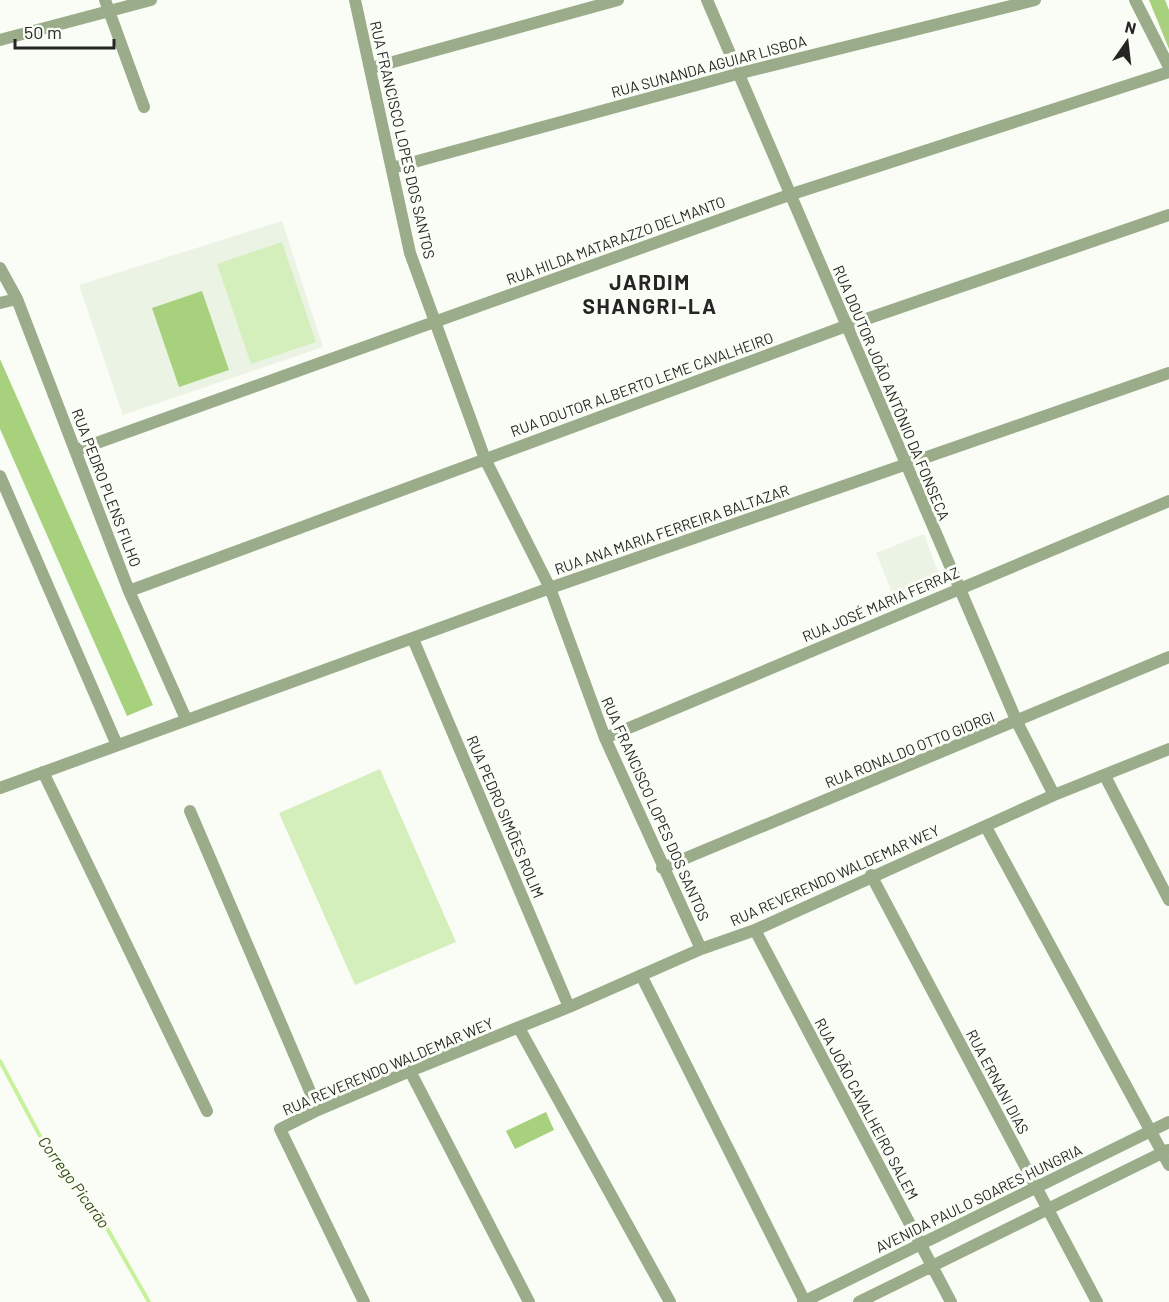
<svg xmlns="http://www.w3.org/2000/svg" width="1169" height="1302" font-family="Barlow,sans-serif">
  <rect width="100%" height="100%" fill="#f9fdf6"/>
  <path fill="#ebf3e5" d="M282 221 323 347 123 415 79 285Z
    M924 534 942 582 895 600 876 553Z"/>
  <path fill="#d5efbc" d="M282 242 316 342 251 364 217 264Z
    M380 769 456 942 355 985 279 813Z"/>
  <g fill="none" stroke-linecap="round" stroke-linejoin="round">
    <path stroke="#c7f19b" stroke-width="4" d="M0 1061 40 1136 95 1207 149 1302"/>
  </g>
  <path fill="#a8d17d" d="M1149 0H1165L1169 10V49Z
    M202 291 229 370 179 387 152 308Z
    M0 359 153 705 127 716 0 429Z
    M546 1112 554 1130 515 1149 506 1131Z"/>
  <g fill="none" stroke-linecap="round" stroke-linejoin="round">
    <path stroke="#9aac89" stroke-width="12" d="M105 0 144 107
      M355 0 410 253 485 459 550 588 605 738 701 949
      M707 0 1017 722 1054 795
      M1135 0 1169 67
      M0 40 151 0
      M371 68 618 0
      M392 168 737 74 1035 0
      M0 268 17 299 129 591 186 719
      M0 303 17 299
      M77 450 789 195 1169 72
      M0 476 117 745
      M129 591 846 326 1169 215
      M413 639 569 1007
      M605 738 1169 501
      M43 772 207 1111
      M1105 776 1169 900
      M0 788 550 588 1169 373
      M190 811 318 1110
      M986 827 1169 1165
      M662 868 1169 657
      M871 875 1097 1302
      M755 930 951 1302
      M641 975 805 1302
      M519 1028 670 1302
      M410 1071 529 1302
      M364 1302 280 1129 318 1110 410 1071 569 1007 701 949 755 930 1054 795 1169 749
      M803 1302 1169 1122
      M859 1302 1168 1150"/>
  </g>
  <g text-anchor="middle" stroke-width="6" stroke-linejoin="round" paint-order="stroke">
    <g font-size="15" fill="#252623" stroke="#f9fdf6">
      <text transform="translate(709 67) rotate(-15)" y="5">RUA SUNANDA AGUIAR LISBOA</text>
      <text transform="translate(402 140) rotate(77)" y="5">RUA FRANCISCO LOPES DOS SANTOS</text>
      <text transform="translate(616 241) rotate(-20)" y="5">RUA HILDA MATARAZZO DELMANTO</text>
      <text transform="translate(642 385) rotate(-20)" y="5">RUA DOUTOR ALBERTO LEME CAVALHEIRO</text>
      <text transform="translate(891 393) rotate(67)" y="5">RUA DOUTOR JOÃO ANTÔNIO DA FONSECA</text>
      <text transform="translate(106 488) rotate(69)" y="5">RUA PEDRO PLENS FILHO</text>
      <text transform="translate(672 530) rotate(-19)" y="5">RUA ANA MARIA FERREIRA BALTAZAR</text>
      <text transform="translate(881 605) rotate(-23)" y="5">RUA JOSÉ MARIA FERRAZ</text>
      <text transform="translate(910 750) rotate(-22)" y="5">RUA RONALDO OTTO GIORGI</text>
      <text transform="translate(655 809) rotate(66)" y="5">RUA FRANCISCO LOPES DOS SANTOS</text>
      <text transform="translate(505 817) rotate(67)" y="5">RUA PEDRO SIMÕES ROLIM</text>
      <text transform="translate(835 876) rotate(-24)" y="5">RUA REVERENDO WALDEMAR WEY</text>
      <text transform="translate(388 1067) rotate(-23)" y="5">RUA REVERENDO WALDEMAR WEY</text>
      <text transform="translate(997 1082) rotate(62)" y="5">RUA ERNANI DIAS</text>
      <text transform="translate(866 1109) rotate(62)" y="5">RUA JOÃO CAVALHEIRO SALEM</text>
      <text transform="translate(979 1199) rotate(-26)" y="5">AVENIDA PAULO SOARES HUNGRIA</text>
    </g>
    <g font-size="16" font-style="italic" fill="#344d12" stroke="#f9fdf6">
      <text transform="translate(74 1182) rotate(54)" y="6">Corrego Picarão</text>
    </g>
    <g font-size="21" font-weight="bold" letter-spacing="1.5" fill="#252623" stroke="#f9fdf6">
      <text x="650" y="290">JARDIM<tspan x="650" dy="24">SHANGRI-LA</tspan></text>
    </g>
  </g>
  <g transform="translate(1127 42) rotate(14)" stroke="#f9fdf6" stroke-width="4.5" paint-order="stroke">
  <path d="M0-4.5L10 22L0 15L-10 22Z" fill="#252623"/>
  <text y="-9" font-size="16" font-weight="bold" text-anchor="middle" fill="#252623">N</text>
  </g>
  <path d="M15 39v9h99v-9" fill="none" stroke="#252623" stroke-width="3"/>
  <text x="24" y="39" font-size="18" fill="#252623" stroke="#f9fdf6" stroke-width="4.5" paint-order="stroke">50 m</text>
</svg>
